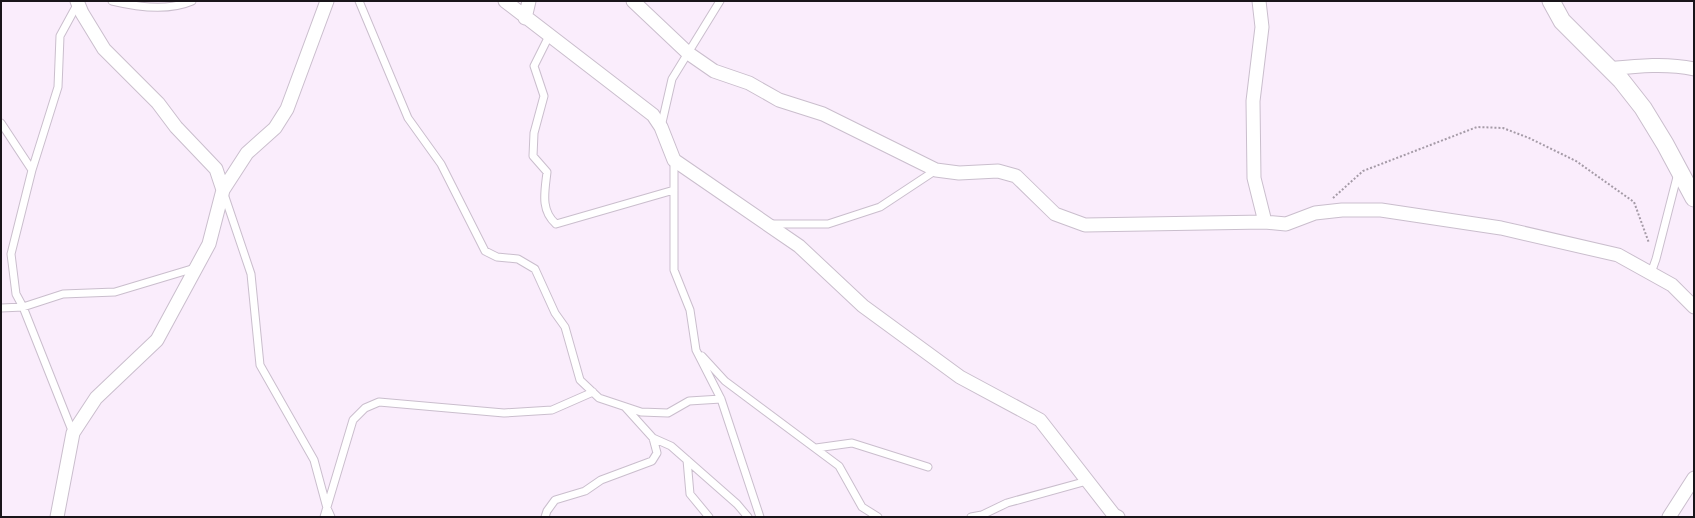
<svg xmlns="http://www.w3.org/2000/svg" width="1695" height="518" font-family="'Work Sans',sans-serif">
  <rect width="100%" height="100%" fill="#faedfc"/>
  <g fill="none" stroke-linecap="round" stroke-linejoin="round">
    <g stroke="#cabecd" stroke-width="9">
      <path id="service" d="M112 1C137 7 169 11 192 1
        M359 1 408 118 441 164 485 251 497 257 518 259 535 269 555 313 565 327 580 380 599 398 641 412 668 413 689 401 721 399
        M549 36 534 66 544 96 534 133 533 156 547 172C545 191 540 210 556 224L674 190
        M1 123 32 170 11 254 16 294 23 307 73 433
        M661 127 672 79 720 1
        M674 160V270L690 310 696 350 721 399 760 517
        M32 170 58 87 60 36 78 3
        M224 194 251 274 260 365 314 460 327 508 331 517
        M770 224H828L880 207 936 170
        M1651 273 1656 259 1678 173
        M1 308 23 307 63 294 115 292 195 268
        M702 356 725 381 839 466 862 507 878 517
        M625 407 653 438 671 446 737 504 748 517
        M816 448 852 443 928 467
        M687 460 690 494 709 517
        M324 517 353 420 365 408 379 402 504 413 552 410 593 392
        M545 517 547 511 555 500 585 491 601 480 652 461 657 453 653 438
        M971 517 982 515 1007 503 1087 481"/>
    </g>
    <g stroke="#cabecd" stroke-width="15">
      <path id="minor" d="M77 1 82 13 104 49 158 103 176 127 216 169 223 190
        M505 1 653 115 661 127 674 160 799 246 863 306 960 377 1040 420 1114 515 1118 517
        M633 1 688 53 714 71 749 83 779 100 823 114 936 170 959 173 998 171 1016 176 1055 214 1085 225 1265 222 1286 224 1315 213 1342 210H1381L1501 228 1618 255 1672 285 1694 307
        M1259 1 1262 27 1253 101 1254 178 1265 222
        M525 18 529 1
        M1609 69C1638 66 1666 63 1694 69
        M57 517 73 433 96 398 157 340 209 244 223 190 247 153 275 128 287 109 327 1
        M1669 517 1694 478"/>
    </g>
    <g stroke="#cabecd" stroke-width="19">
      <path id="tertiary" d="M1551 1 1562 21 1621 80 1643 108 1665 144 1694 198"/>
    </g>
    <path stroke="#a59ba7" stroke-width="2" stroke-dasharray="2 2" stroke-linecap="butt" d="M1333 198 1363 171 1477 127 1503 128 1529 138 1576 161 1634 202 1649 243"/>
    <use href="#service" stroke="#fff" stroke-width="7"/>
    <use href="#minor" stroke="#fff" stroke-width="13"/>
    <use href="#tertiary" stroke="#fff" stroke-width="17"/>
  </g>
  <rect width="1695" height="518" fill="none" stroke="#19151a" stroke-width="4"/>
</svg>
